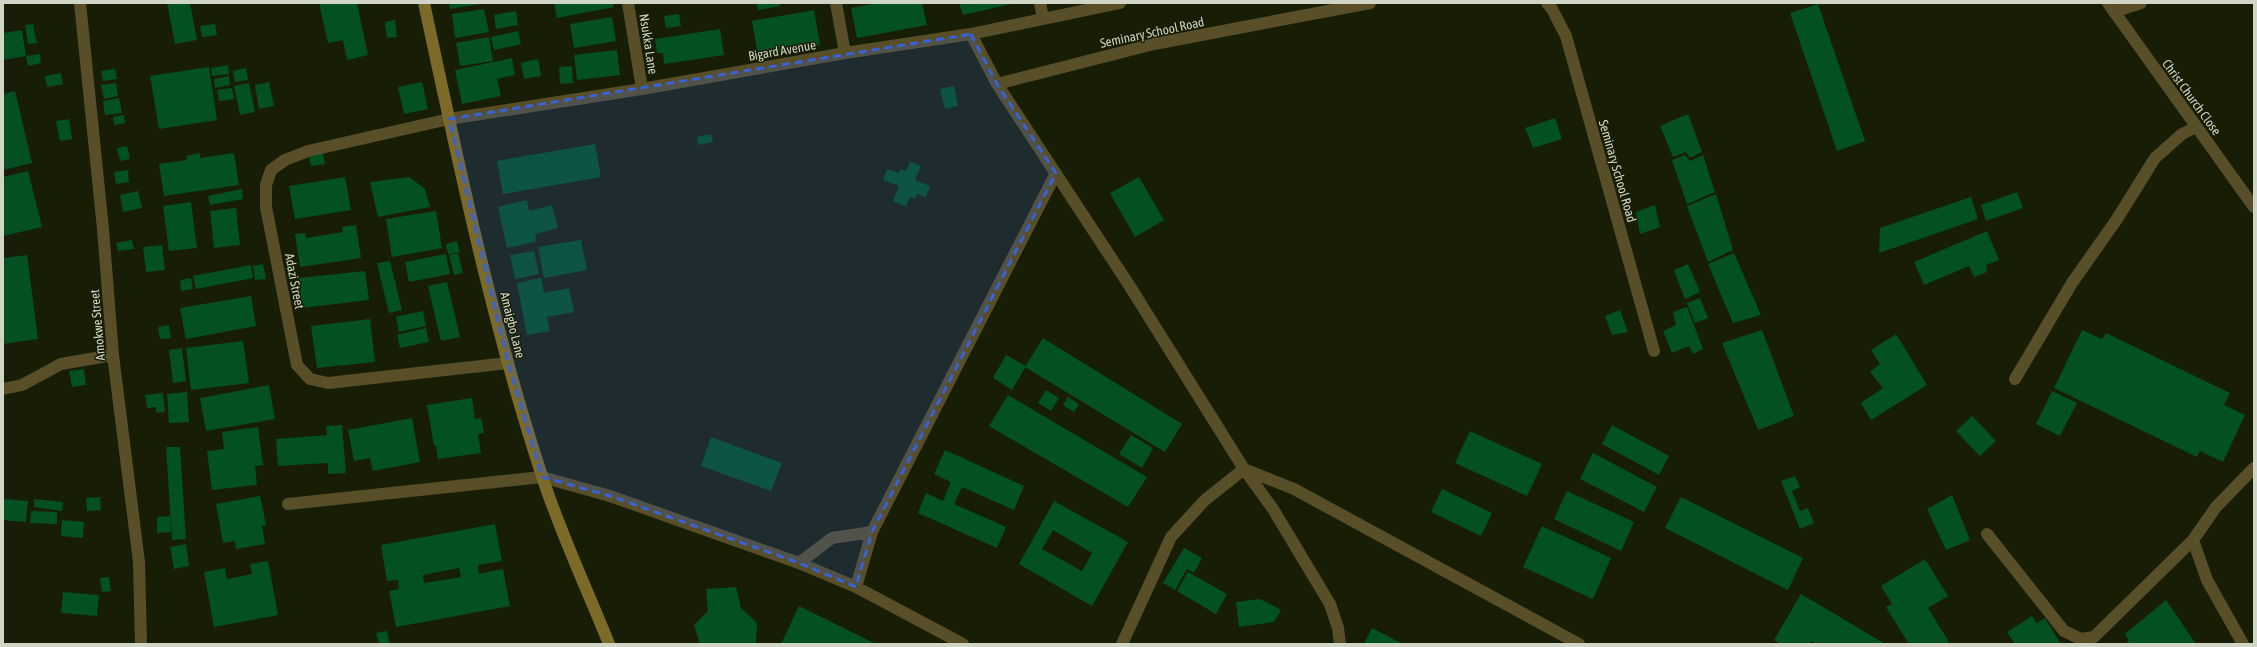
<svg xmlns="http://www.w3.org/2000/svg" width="2257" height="647" font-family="'Asap Condensed',sans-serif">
  <rect width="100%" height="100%" fill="#181e06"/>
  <path fill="#035021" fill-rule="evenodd" d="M167 3H190L197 40 175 44Z
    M319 3H357L368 55 347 60 343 40 328 43Z
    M449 3H480V4L450 9Z
    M554 3H613L614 7 557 18Z
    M756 3H779L780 6 758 10Z
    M877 3H922L927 25 857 38 851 8Z
    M959 3H1010L1011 4 963 15Z
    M1818 4 1865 141 1837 151 1790 13Z
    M484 9 489 32 455 38 452 14Z
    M814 10 820 45 758 55 752 21Z
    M516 11 518 25 496 29 494 15Z
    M679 14 681 26 666 28 664 16Z
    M612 17 616 41 574 48 570 24Z
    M395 20 397 37 387 38 385 22Z
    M33 24 37 43 28 44 25 25Z
    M215 24 217 35 202 37 200 26Z
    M720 29 724 55 664 64 663 53H657L655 39Z
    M22 30 26 56 40 54 41 63 28 66 26 56 3 60V33Z
    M518 31 521 44 494 50 491 37Z
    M489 37 493 61 460 66 456 43Z
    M617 50 620 75 577 80 574 55Z
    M512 58 515 75 497 79 501 96 462 104 455 70Z
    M538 59 541 76 524 79 521 63Z
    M228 65 229 74 212 76 211 68Z
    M572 66 573 83 560 84 559 67Z
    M209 67 217 120 159 129 150 76Z
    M246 68 248 80 235 82 233 71Z
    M115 69 117 79 103 81 101 71Z
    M61 73 63 84 47 87 45 76Z
    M229 76 230 85 215 88 214 79Z
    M269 82 274 106 259 109 255 85Z
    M422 82 428 109 404 114 398 87Z
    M116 83 118 96 104 99 101 85Z
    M249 83 255 112 240 115 234 86Z
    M954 86 958 106 945 109 940 89Z
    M232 88 234 99 219 101 217 90Z
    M15 91 32 163 3 170V94Z
    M119 98 122 113 105 115 103 101Z
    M1688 114 1702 152 1690 158 1686 152 1673 157 1660 126Z
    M124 115 125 123 114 125 113 117Z
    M1555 118 1562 139 1533 148 1525 128Z
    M69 119 72 139 60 141 56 121Z
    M711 134 713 142 698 145 697 137Z
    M595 144 601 177 503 194 497 161Z
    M127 146 130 159 120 161 117 148Z
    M200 153V158L234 153 239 185 164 196 159 164 187 160 186 156Z
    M323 153 325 164 311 166 309 155Z
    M1685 155 1690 161 1703 155 1715 192 1687 204 1672 160Z
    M910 161 921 166 915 180 930 186 926 197 917 194 915 199 910 197 906 207 893 201 899 186 883 180 887 169 899 173 900 169 906 171Z
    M128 170 129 182 116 184 114 172Z
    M28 171 42 227 3 236V177Z
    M345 177 351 210 295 219 289 186Z
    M409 177 425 189 430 207 378 217 370 182Z
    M1139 177 1164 220 1135 237 1110 193Z
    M242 189 243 199 210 205 208 196Z
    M138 191 142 208 123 212 120 195Z
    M2017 192 2023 208 1986 221 1981 205Z
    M1716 194 1733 250 1708 262 1687 206Z
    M1971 197 1978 219 1879 253 1880 228Z
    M527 200 529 211 552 205 558 228 536 234 535 242 507 248 498 207Z
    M191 202 197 248 169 251 163 206Z
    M1655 205 1660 227 1640 234 1636 212Z
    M236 208 240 245 214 248 210 211Z
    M436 211 442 248 392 257 386 219Z
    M356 225 361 258 300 267 295 234 305 233 306 238 343 232 342 227Z
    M1987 231 1999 260 1986 265 1987 272 1974 277 1969 266 1924 285 1914 262Z
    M132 240 134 249 118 251 116 243Z
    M581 240 587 270 544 278 538 247Z
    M457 241 460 252 448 254 446 244Z
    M162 245 165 270 146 272 143 247Z
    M534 251 539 274 515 279 510 255Z
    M458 253 463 273 454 275 449 255Z
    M1734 253 1761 315 1733 323 1708 264Z
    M446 254 450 274 409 282 405 262Z
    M27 255 38 339 3 344V258Z
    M390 261 402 310 389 313 377 263Z
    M263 264 266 279 255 280 253 266Z
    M1688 264 1700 292 1685 299 1674 270Z
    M251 265 253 278 196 289 193 276Z
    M365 271 369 300 302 308 299 278Z
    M191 278 193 289 181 291 180 280Z
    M541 278 544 293 569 288 574 312 547 317 550 331 527 335 517 283Z
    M447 282 460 337 441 341 428 286Z
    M251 296 256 326 186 339 180 308Z
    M1700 298 1708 318 1695 323 1687 303Z
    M1687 307 1703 349 1693 354 1689 346 1672 353 1663 331 1676 325 1673 312Z
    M1620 310 1628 332 1612 335 1605 316Z
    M423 311 426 326 399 332 396 317Z
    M370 319 375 362 317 368 311 326Z
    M169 325 171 338 160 339 158 327Z
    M426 328 429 342 400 348 397 335Z
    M1762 330 1794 416 1758 430 1722 343Z
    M2082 330 2102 339 2106 333 2230 393 2224 405 2245 415 2223 462 2200 451 2197 457 2054 388Z
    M1896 334 1927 385 1871 420 1861 403 1883 388 1870 372 1880 364 1871 350Z
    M1043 338 1182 424 1165 452 1025 367Z
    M243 341 249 383 191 390 186 348Z
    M182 348 186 381 173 383 169 350Z
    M1006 355 1026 366 1012 390 993 378Z
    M84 369 86 385 72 387 69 371Z
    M269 385 275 419 206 431 200 398Z
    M1046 390 1059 398 1051 411 1038 403Z
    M2052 391 2077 403 2060 436 2036 424Z
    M187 392 189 422 169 423 167 394Z
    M163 393 165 412 156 413V407L147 408 145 395Z
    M1008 395 1147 477 1128 507 989 426Z
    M1068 397 1079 404 1074 412 1063 405Z
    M472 398 475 419 481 418 484 433 478 434 481 453 438 459 436 446H434L427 405Z
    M1972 416 1996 441 1980 456 1956 431Z
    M412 418 420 462 373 471 370 458 354 461 348 430Z
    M342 425 346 473 328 474V463L278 466 276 439 327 435 326 426Z
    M1612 425 1669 456 1659 475 1602 444Z
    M258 427 263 465 255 466 257 485 212 490 207 451 224 449 222 432Z
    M1470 431 1542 464 1527 496 1455 463Z
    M1131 435 1153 448 1142 468 1119 454Z
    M711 437 782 463 771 491 701 466Z
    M166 447H180L186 539 172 540Z
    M945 450 1024 486 1014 510 962 487 954 504 1006 527 997 548 918 513 926 493 943 501 951 482 934 474Z
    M1593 453 1657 487 1644 512 1580 479Z
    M1795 476 1800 487 1792 491 1800 511 1808 508 1814 523 1800 529 1781 481Z
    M1442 489 1492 513 1481 536 1431 512Z
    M1567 491 1634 522 1621 551 1554 519Z
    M1952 495 1970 540 1946 550 1927 509Z
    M260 496 266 525 262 526 265 544 236 549 235 541 223 543 216 504Z
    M100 497 101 510 87 511 86 498Z
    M1681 497 1803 558 1788 590 1665 528Z
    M3 499 28 501 26 522 3 520Z
    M34 499 63 502 62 511 34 507Z
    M1054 501 1128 542 1092 606 1019 564ZM1053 530 1092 553 1082 571 1042 549Z
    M31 511 57 512V524L30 523Z
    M170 516 171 532 157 533V517Z
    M62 520 84 522 83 538 61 536Z
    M495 524 502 561 478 565 479 574 503 569 510 606 396 627 389 591 399 589 398 580 387 581 381 545ZM459 568 461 577 424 583 423 575Z
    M1542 526 1611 558 1593 599 1523 567Z
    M186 544 189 566 174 569 170 547Z
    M1184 548 1202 558 1194 573 1187 569 1175 590 1163 583Z
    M1925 559 1948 596 1928 608 1949 642 1946 644H1909L1886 607 1892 604 1881 586Z
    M268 561 278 615 214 627 204 572 225 568 227 579 252 574 250 564Z
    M1188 572 1227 594 1216 614 1177 591Z
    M109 577 111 591 102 592 100 578Z
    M736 587 741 608 757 623 756 644H700L694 625 708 611 706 589Z
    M63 592 99 595 97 616 61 613Z
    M1801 594 1882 642V644H1816L1811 641 1809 644H1781L1774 640Z
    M1260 599 1281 610 1274 622 1239 627 1236 602Z
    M2166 600 2196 644H2125L2129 641 2125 634Z
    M799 606 876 644H781Z
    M2032 616 2037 623 2045 618 2061 644H2015L2007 632Z
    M1372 628 1403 644H1364Z
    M387 631 390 644H379L376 633Z"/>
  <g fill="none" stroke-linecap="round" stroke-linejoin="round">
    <path stroke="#584e27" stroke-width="12" d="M80 3 103 229 113 355 139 562 141 644
      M628 3 642 89
      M836 3 845 53
      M1040 3 1043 18
      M1547 3 1552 9 1566 36 1654 351
      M2108 3 2254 207
      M2114 12 2141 3
      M971 34 997 84 1154 44 1370 3
      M997 84 1129 285 1244 469 1273 509 1330 604 1338 628 1340 644
      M508 363 328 383 310 379 297 365 266 207V185L271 170 285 160 308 151 449 119 642 89 845 53 971 34 1120 3
      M2015 379 2072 283 2117 219 2155 158 2182 134 2196 127
      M3 389 22 385 61 364 113 355
      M288 504 542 477 610 496 799 563 856 587 963 644
      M1987 534 2064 631 2081 639 2094 637 2193 540 2216 507 2254 468
      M2193 540 2207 580 2243 644
      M799 563 832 538 872 532
      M856 587 872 532 1056 173
      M1122 644 1171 537 1205 500 1244 469 1294 489 1579 644"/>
    <path stroke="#7b6a28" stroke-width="12" d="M424 3C458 161 491 321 542 476 560 532 587 589 609 644"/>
  </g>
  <path fill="#3862d5" fill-opacity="0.2" stroke="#3862d5" stroke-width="3" stroke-dasharray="8 5" stroke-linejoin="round" d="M971 34 997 84 1056 173 872 532 856 587 799 563 610 496 542 477 508 363 449 119Z"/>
  <g text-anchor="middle" stroke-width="3" stroke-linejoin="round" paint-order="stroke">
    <g font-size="13" fill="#d0d5c6" stroke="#181e06">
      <text transform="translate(1152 32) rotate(-12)" y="5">Seminary School Road</text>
      <text transform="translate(649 44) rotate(81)" y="5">Nsukka Lane</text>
      <text transform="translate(782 50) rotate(-10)" y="5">Bigard Avenue</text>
      <text transform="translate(2192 97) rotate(54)" y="5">Christ Church Close</text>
      <text transform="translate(1618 171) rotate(74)" y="5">Seminary School Road</text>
      <text transform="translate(295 281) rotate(79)" y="5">Adazi Street</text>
      <text transform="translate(97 325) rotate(-95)" y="5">Amokwe Street</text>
      <text transform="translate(513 325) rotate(76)" y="5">Amaigbo Lane</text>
    </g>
  </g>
  <rect width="2257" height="647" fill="none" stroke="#d0d5c6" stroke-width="8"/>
</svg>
